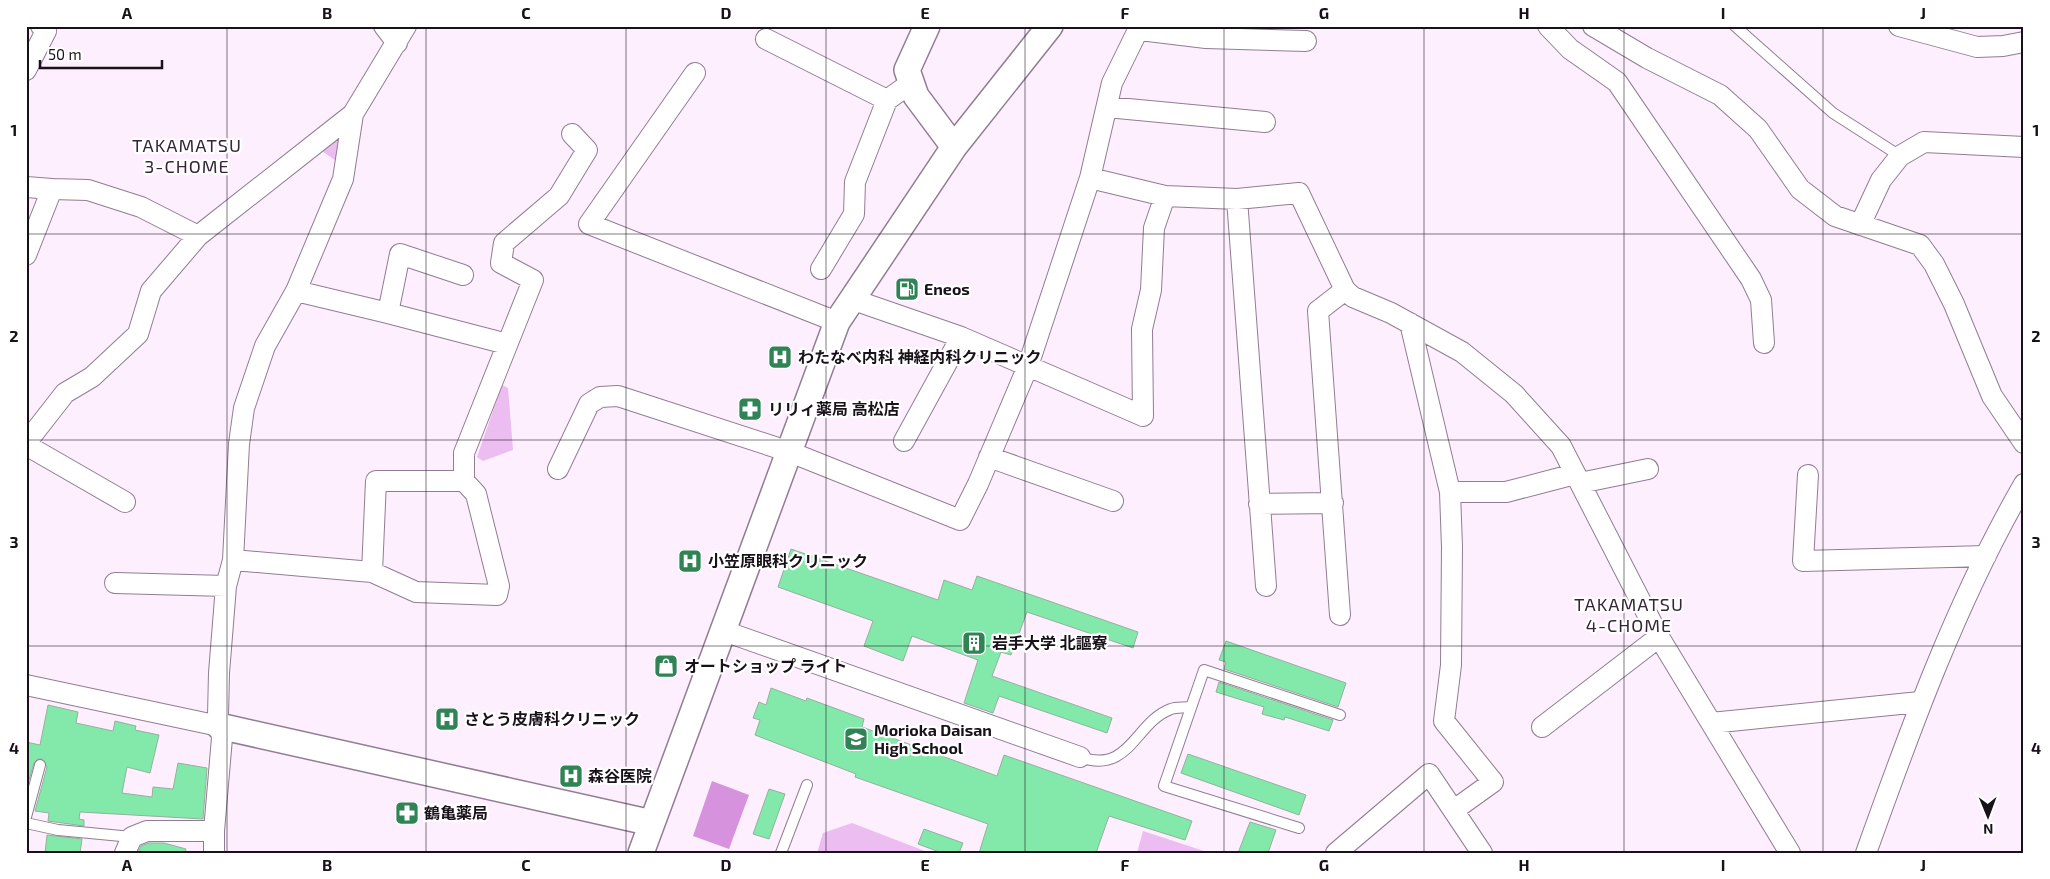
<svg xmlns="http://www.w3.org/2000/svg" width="2050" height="879" font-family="'Exo 2','Noto Sans JP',sans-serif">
  <rect width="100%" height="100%" fill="#fdeffe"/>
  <path fill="#ebbdf0" d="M341 132 339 163 319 149Z
    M502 385 508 388 513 450 483 461 477 457Z
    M852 823 930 853H817L823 833Z
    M1143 831 1210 853H1137Z"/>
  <path fill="#d792de" d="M712 781 749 795 729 849 693 836Z"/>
  <path fill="#83e9ab" stroke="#94b09d" d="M791 549 938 600 944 580 972 590 977 576 1138 632 1133 648 1027 612 1011 655 1001 652 992 676 1112 718 1107 733 999 696 993 713 964 703 978 660 912 636 903 661 864 646 873 621 778 587Z
    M1226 641 1346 683 1338 707 1224 669 1226 662 1219 660Z
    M1219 682 1333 720 1329 731 1285 717 1284 720 1262 714 1264 707 1216 692Z
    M771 688 806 701 807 698 864 719 862 727 997 776 1004 755 1192 821 1185 840 1109 816 1096 853H979L988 824 855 777 856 774 755 735 760 720 753 718 759 702 766 705Z
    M48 705 78 712 76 723 113 731 115 721 136 726 135 730 159 735 150 773 127 767 122 793 152 797 153 787 173 789 178 763 207 768 203 819 80 812 79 819 84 820V826L48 821 49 813 35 811 47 767 42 759H38L34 763 26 790V742L40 745Z
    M1188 754 1306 795 1299 815 1181 773Z
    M769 789 785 794 769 839 753 834Z
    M1250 822 1276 830 1268 853H1238Z
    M924 829 963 843 959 853H942L918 844Z
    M47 835 82 839 80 853H45Z
    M149 843H164L186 849 185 853H138L141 846Z"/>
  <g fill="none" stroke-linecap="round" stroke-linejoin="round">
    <g stroke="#917d93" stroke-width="12">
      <path id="service" d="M1735 26 1833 113 1900 156
        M1080 757C1130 775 1135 722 1171 709 1176 707 1184 708 1190 707
        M26 817 40 765
        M26 823 58 830 132 837
        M1299 828 1164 786 1204 670 1340 715
        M781 853 807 785"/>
    </g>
    <g stroke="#917d93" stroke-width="22">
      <path id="minor" d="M384 26 397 43
        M1140 26 1112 83 1090 178 1165 196 1237 199 1299 193 1345 290 1353 297 1391 313 1462 352 1514 394 1561 446 1659 637 1790 853
        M1548 26 1570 49 1617 82 1751 279 1761 300 1764 343
        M1593 26 1647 58 1720 95 1758 129 1800 189 1835 216 1920 245 1934 264 1954 304 1992 396 2024 443
        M1899 26 1977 47 2003 46 2024 42
        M1140 30 1206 38 1306 41
        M766 39 887 100
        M26 70 46 31 41 26
        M695 73 589 224 837 322
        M1107 107 1265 122
        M26 187 52 189
        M1237 199 1266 586
        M1860 225 1881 180 1900 156 1924 142 2024 147
        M26 255 52 189 88 190 141 207 198 236
        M821 269 854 214 855 182 887 100 911 83
        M296 291 388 313 400 254 463 275
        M851 299 961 337 1143 416 1142 329 1151 290 1154 228 1165 196
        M388 313 507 344
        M1410 323 1450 492 1452 547 1451 665 1444 721 1493 782 1454 810
        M904 441 961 337
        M26 443 65 393 92 377 138 334 151 291 198 236 353 114 406 26
        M26 445 125 502
        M989 457 1113 501
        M558 469 589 404 600 397 618 396 790 452 960 520 978 484 1028 366 1090 178
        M1808 475 1803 561 1986 556
        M1580 483 1648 469
        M1450 492H1506L1575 474
        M1259 504 1333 503
        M233 560 372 572 416 592 497 595 499 586 476 494 464 481V453L533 280 501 263 504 243 559 196 587 150 572 134
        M372 572 376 481H464
        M115 583 226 586
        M1340 615 1318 311 1345 290
        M724 631 1080 757
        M26 685 219 726
        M1711 723 1920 702
        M1542 727 1659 637
        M125 853 132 837 147 831H214
        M214 853V831L222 738 218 716 219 673 226 586 233 560 239 444 244 408 265 346 296 291 343 179 353 114
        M1336 853 1429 774 1482 853
        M1866 853C1911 727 1957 600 2024 484"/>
    </g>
    <g stroke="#917d93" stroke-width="28">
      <path id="tertiary" d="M927 26 907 70 916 96 954 147
        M219 726 652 823
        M641 853 837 322 954 147 1050 26"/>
    </g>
    <use href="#service" stroke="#fff" stroke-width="10"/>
    <use href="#minor" stroke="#fff" stroke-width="20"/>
    <use href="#tertiary" stroke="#fff" stroke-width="25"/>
  </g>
  <path fill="none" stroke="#19111a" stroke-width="1" stroke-opacity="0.55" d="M227 26V853M426 26V853M626 26V853M826 26V853M1025 26V853M1224 26V853M1424 26V853M1624 26V853M1823 26V853M26 234H2024M26 440H2024M26 646H2024"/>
  <defs>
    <g id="fuel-square" transform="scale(1.25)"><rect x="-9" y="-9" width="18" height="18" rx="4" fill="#308355" stroke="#fff"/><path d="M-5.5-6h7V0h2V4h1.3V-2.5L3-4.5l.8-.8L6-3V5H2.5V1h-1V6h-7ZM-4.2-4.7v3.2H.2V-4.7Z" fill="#fff"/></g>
    <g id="hospital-square" transform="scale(1.25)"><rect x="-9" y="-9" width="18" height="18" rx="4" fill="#308355" stroke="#fff"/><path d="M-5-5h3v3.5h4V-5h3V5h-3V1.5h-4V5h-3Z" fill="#fff"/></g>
    <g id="pharmacy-square" transform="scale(1.25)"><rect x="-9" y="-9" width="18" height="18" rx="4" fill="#308355" stroke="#fff"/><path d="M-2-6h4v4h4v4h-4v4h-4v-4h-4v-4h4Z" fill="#fff"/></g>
    <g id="building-square" transform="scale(1.25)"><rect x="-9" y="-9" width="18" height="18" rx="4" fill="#308355" stroke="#fff"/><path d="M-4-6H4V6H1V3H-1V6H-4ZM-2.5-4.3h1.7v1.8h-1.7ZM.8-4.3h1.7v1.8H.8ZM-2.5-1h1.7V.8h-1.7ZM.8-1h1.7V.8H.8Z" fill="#fff"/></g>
    <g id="shop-square" transform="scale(1.25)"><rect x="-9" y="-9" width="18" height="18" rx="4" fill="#308355" stroke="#fff"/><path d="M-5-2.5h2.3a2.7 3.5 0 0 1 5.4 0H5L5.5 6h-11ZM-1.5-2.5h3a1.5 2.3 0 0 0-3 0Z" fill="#fff"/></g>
    <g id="school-square" transform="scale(1.25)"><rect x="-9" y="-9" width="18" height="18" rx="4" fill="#308355" stroke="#fff"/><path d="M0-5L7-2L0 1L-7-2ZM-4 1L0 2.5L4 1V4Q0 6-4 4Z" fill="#fff"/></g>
  </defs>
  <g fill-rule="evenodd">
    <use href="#fuel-square" x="907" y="289"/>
    <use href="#hospital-square" x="780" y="357"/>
    <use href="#pharmacy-square" x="750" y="409"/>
    <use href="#hospital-square" x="690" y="561"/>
    <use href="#building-square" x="974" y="643"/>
    <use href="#shop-square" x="666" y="666"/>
    <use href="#hospital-square" x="447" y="719"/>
    <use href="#school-square" x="856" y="739"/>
    <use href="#hospital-square" x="571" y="776"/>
    <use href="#pharmacy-square" x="407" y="813"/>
  </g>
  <g text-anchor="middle" stroke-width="4.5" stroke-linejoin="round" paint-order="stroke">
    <g font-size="16" font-weight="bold" fill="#19111a" stroke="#fff" text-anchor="start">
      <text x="924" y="295">Eneos</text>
      <text x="798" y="363">わたなべ内科 神経内科クリニック</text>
      <text x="768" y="415">リリィ薬局 高松店</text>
      <text x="708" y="567">小笠原眼科クリニック</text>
      <text x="992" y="649">岩手大学 北謳寮</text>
      <text x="684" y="672">オートショップ ライト</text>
      <text x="464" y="725">さとう皮膚科クリニック</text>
      <text x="874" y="736">Morioka Daisan<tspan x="874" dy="18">High School</tspan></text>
      <text x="588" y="782">森谷医院</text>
      <text x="424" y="819">鶴亀薬局</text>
    </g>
    <g font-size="18" letter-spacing="1" fill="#362538" stroke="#fff">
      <text x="187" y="152">TAKAMATSU<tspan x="187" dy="21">3-CHOME</tspan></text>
      <text x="1629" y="611">TAKAMATSU<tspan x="1629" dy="21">4-CHOME</tspan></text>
    </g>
  </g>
  <rect width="2050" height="879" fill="none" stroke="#ffffff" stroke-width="55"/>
  <g transform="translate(1988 816) rotate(179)" stroke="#ffffff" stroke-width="4" paint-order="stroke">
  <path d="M0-4L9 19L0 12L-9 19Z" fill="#19111a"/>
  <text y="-8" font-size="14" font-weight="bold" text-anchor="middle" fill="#19111a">N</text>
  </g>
  <path d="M40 60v8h122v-8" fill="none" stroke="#19111a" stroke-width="2.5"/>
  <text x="48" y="60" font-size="15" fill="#19111a" stroke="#ffffff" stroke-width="4" paint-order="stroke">50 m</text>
  <rect x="28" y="28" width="1994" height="824" fill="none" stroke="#19111a" stroke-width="2"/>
  <g font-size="16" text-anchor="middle" font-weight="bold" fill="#19111a">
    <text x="127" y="19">A</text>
    <text x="327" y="19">B</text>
    <text x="526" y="19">C</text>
    <text x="726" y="19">D</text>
    <text x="925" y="19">E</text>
    <text x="1125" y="19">F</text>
    <text x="1324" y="19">G</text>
    <text x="1524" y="19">H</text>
    <text x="1723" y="19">I</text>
    <text x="1923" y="19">J</text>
    <text x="14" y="136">1</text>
    <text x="2036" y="136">1</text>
    <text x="14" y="342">2</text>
    <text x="2036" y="342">2</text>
    <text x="14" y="548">3</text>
    <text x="2036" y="548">3</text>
    <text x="14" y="754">4</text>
    <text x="2036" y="754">4</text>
    <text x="127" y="871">A</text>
    <text x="327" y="871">B</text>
    <text x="526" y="871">C</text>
    <text x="726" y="871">D</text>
    <text x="925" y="871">E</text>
    <text x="1125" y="871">F</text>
    <text x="1324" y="871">G</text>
    <text x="1524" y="871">H</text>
    <text x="1723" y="871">I</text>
    <text x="1923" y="871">J</text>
  </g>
</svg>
